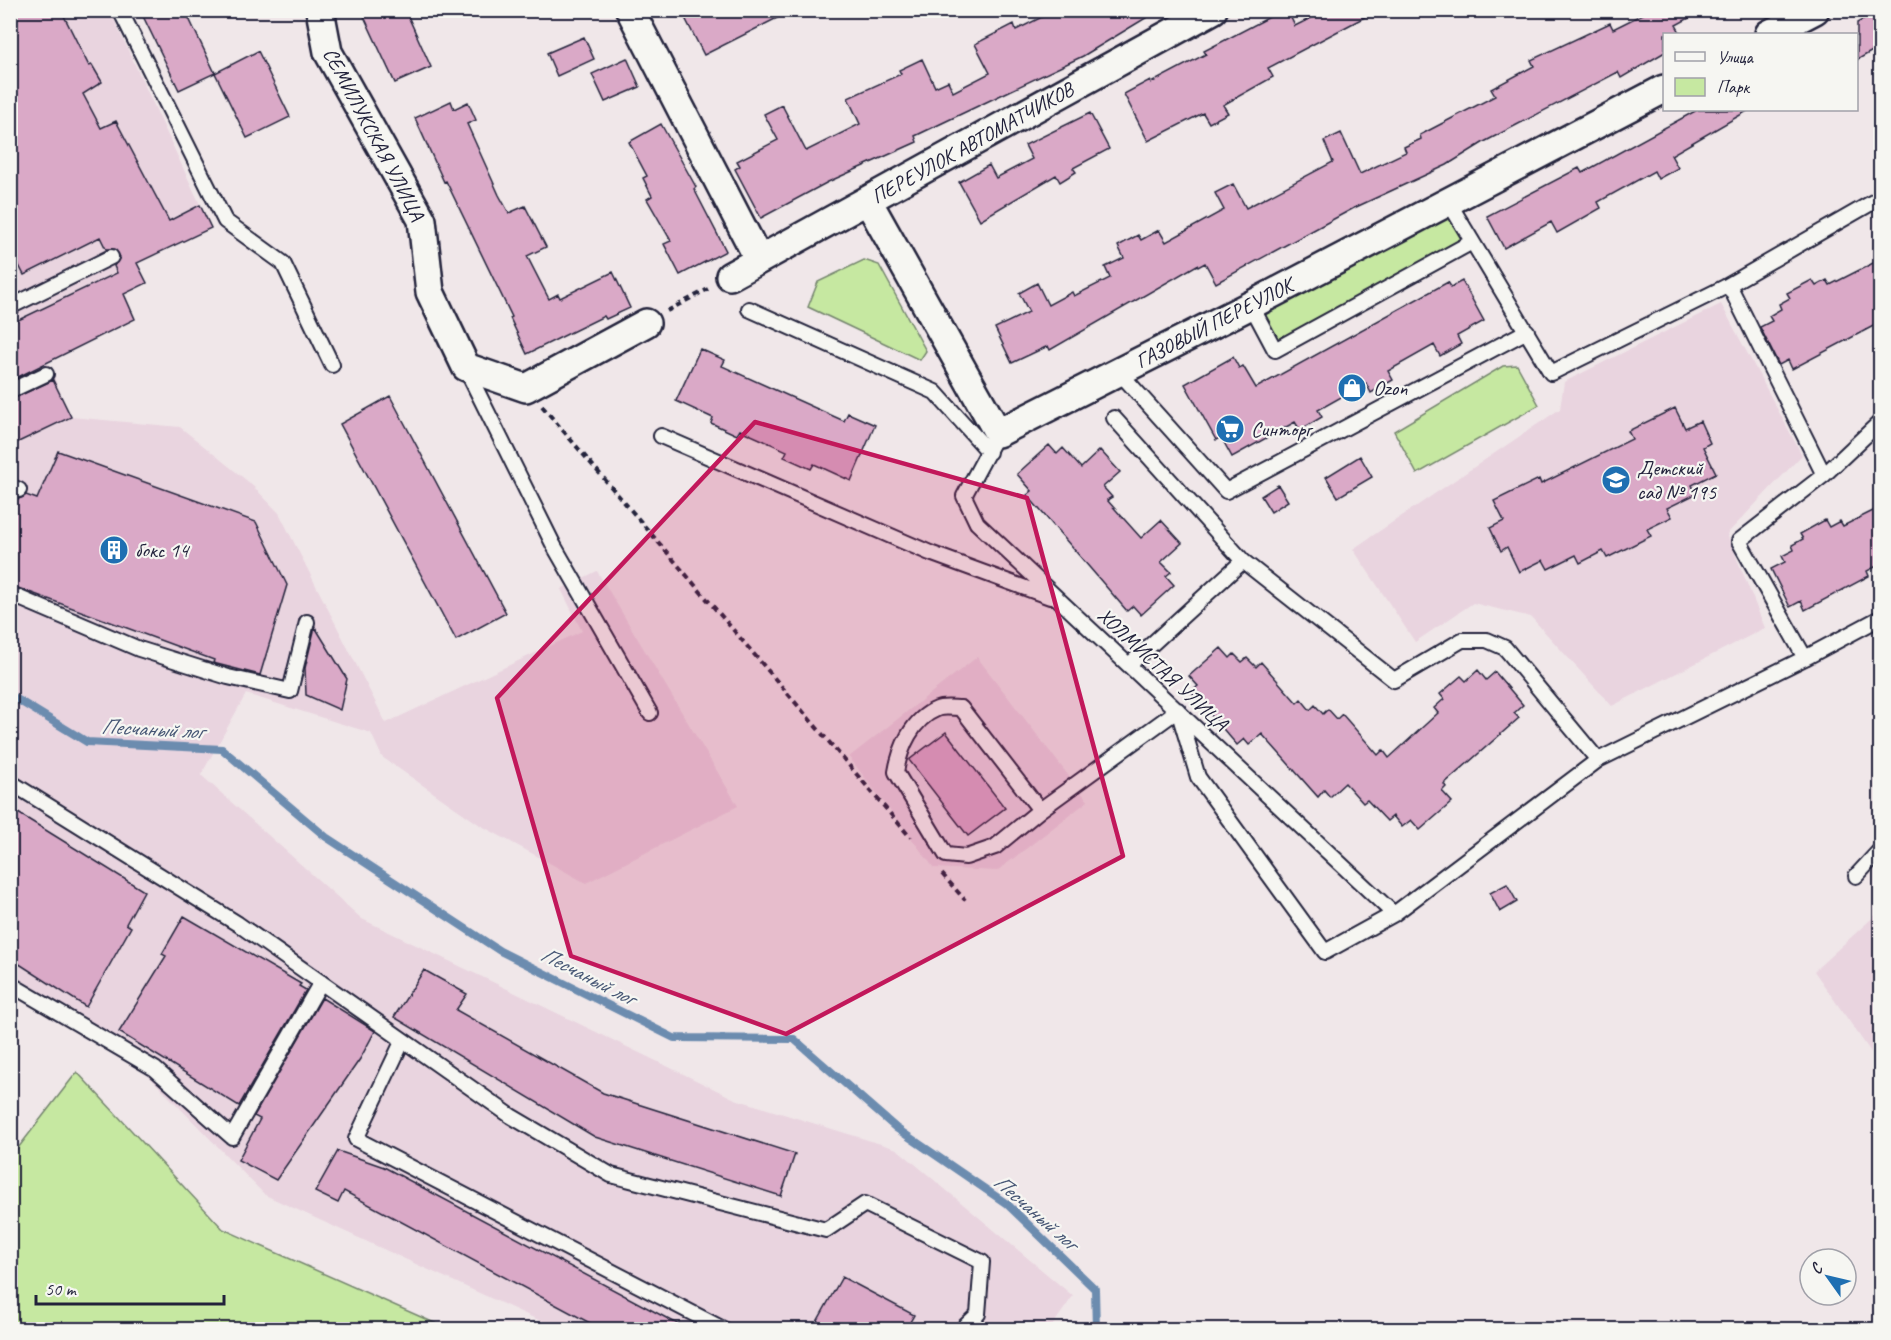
<svg xmlns="http://www.w3.org/2000/svg" width="1891" height="1340" font-family="Caveat,sans-serif">
  <rect width="100%" height="100%" fill="#f0e7e9"/>
  <filter id="ink" filterUnits="userSpaceOnUse"><feTurbulence type="fractalNoise" baseFrequency=".0167" numOctaves="2"/><feDisplacementMap in="SourceGraphic" scale="12" xChannelSelector="R" yChannelSelector="G"/><feConvolveMatrix kernelMatrix="1 2 1 2 8 2 1 2 1" color-interpolation-filters="sRGB"/></filter>
  <g filter="url(#ink)">
    <path fill="#e9d4df" d="M16 10 110 11 211 228 138 263 147 283 124 295 135 319 47 361 71 417 180 427 251 484 279 513 386 723 582 631 561 589 597 571 738 806 586 883 480 825 382 757 371 733 246 694 201 775 362 919 735 1099 897 1149 1073 1296 1050 1329H558L265 1195 135 1062 11 990V13Z
      M1721 304 1802 455 1727 534 1765 628 1612 706 1531 617 1473 603 1415 642 1353 549 1560 409 1564 382Z
      M977 657 1088 801 997 871 934 868 849 757Z
      M1880 911V1065L1814 971Z"/>
    <path fill="#c6e8a1" stroke="#74856e" stroke-width="1.5" d="M1448 201 1472 242 1275 350 1251 305Z
      M864 260 879 265 926 351 920 360 808 307 818 282Z
      M1517 365 1539 405 1417 474 1394 431 1503 366Z
      M77 1072 223 1229 448 1329H11V1157Z"/>
    <g fill="none" stroke-linecap="round" stroke-linejoin="round">
      <path stroke="#6c8caf" stroke-width="8" d="M10 695 87 742 222 749 326 837 500 951 674 1038 794 1039 896 1128 1007 1204 1095 1289 1096 1330"/>
    </g>
    <path fill="#daa9c7" stroke="#22223b" stroke-width="1.5" d="M10 10H61L89 66 92 65 102 82 83 94 101 128 116 121 169 221 200 205 211 228 137 263 147 283 124 294 135 319 10 381V324L117 273 114 266 120 257 115 249H106L100 237 24 275 10 248Z
      M140 10H185L215 73 179 90Z
      M361 10H419L408 16 431 67 395 83Z
      M681 10H793L704 55Z
      M1056 10H1159L1083 56 915 136 917 142 828 182 761 218 735 169 740 166 737 161 778 140 764 114 782 105 806 151 860 124 848 98 901 74 899 70 922 59 935 87 948 81 953 92 990 73 975 44 1014 24 1016 30Z
      M1283 10H1287L1295 26 1327 10H1378L1268 68 1273 77 1223 105 1228 113 1209 123 1203 113 1148 141 1124 94 1150 80 1151 83 1206 54 1204 51Z
      M1651 10H1704L1676 25 1681 34H1665V52L1621 78 1618 72 1484 142 1447 165 1354 208 1216 283 1205 263 1198 267 1197 265 1050 350 1048 346 1012 363 995 328 1029 312 1019 293 1037 283 1048 305 1072 292 1074 296 1110 278 1105 267 1124 258 1118 246 1138 235 1141 240 1159 230 1166 242 1224 210 1215 193 1233 184 1246 208 1333 162 1324 141 1341 133 1360 174 1406 152 1404 147 1421 139 1420 135 1495 96 1491 89 1534 66 1531 60 1610 23 1613 29Z
      M1881 10V46L1857 60V23Z
      M584 37 594 59 557 76 547 53Z
      M258 51 290 117 247 138 215 73Z
      M627 58 640 87 605 102 592 74Z
      M451 101 454 109 468 102 476 120 467 124 499 195 509 213 525 206 546 247 527 256 549 299 558 294 560 298 613 272 630 308 606 319 604 316 527 354 510 318 512 317 446 181 444 182 415 118Z
      M1697 110H1749L1671 155 1678 168 1658 179 1654 171 1598 202 1601 208 1557 233 1551 222 1504 248 1487 216 1579 168 1582 173Z
      M1090 113 1109 149 1073 168 1076 172 1060 182 1056 175 980 220 959 182 989 165 996 178 1032 159 1025 145Z
      M661 124 696 187 694 189 726 251 680 275 664 244 671 241 647 199 652 196 643 178 647 176 629 142Z
      M1881 259V322L1792 369 1788 360 1779 365 1760 327 1772 321 1769 316 1781 309 1779 304 1790 298 1787 293 1812 280 1816 286 1827 280 1830 285Z
      M1462 281 1484 321 1457 336 1461 344 1440 356 1434 345 1388 371 1393 380 1371 393 1366 383 1318 410 1322 417 1300 430 1295 422 1232 457 1221 437 1216 440 1185 384 1233 357 1239 368 1243 366 1256 388 1448 282 1451 287Z
      M700 349 725 360 722 366 844 421 848 413 875 425 851 481 814 464 811 469 784 457 787 451 740 430 737 435 711 423 713 418 676 401Z
      M53 380 71 417 10 446V400Z
      M390 396 506 613 456 640 340 424Z
      M1675 408 1685 428 1700 421 1710 443 1703 447 1716 473 1692 485 1696 494 1667 508 1672 517 1647 529 1651 536 1607 558 1603 551 1580 563 1576 555 1548 569 1543 560 1519 572 1507 547 1501 551 1490 528 1504 521 1494 501 1539 479 1541 484 1632 439 1628 431Z
      M1049 445 1057 454 1063 448 1081 468 1100 450 1120 472 1103 487 1112 497 1107 500 1141 538 1161 520 1182 543 1161 562 1171 572 1166 576 1174 585 1141 615 1133 606 1127 611 1027 495 1032 491 1017 474Z
      M58 451 256 522 287 585 260 675 213 663 214 660 10 585V496L19 499 26 495 37 499Z
      M1360 456 1372 477 1338 497 1326 477Z
      M1278 485 1288 501 1271 512 1261 496Z
      M1881 507V564L1867 571 1869 576 1805 610 1801 601 1790 607 1771 569 1785 562 1782 556 1794 550 1792 545 1803 539 1800 534 1825 520 1829 527 1840 521 1843 526Z
      M315 627 347 679 340 710 306 695 305 668Z
      M1221 648 1230 658 1234 654 1242 662 1247 658 1256 667 1261 662 1297 703 1301 699 1310 710 1315 705 1323 714 1328 709 1337 719 1342 714 1378 755 1383 750 1389 758 1438 713 1434 708 1444 699 1440 694 1461 676 1466 681 1478 670 1486 680 1495 672 1523 705 1514 713 1519 718 1444 784 1446 787 1442 791 1452 802 1420 830 1411 820 1402 827 1393 816 1387 821 1367 800 1363 803 1345 783 1330 797 1324 790 1318 797 1262 734 1249 745 1244 739 1237 745 1191 692 1198 686 1189 676Z
      M946 732 1005 808 968 836 909 760Z
      M10 808 144 891 126 924 131 927 86 1007 10 958Z
      M1507 884 1517 902 1500 912 1490 893Z
      M184 916 301 984 299 986 306 990 239 1106 119 1032 166 956 162 954Z
      M424 970 467 994 456 1010 603 1093 795 1154 781 1196 595 1137 394 1017Z
      M322 998 375 1031 360 1059 276 1180 238 1160 260 1119 254 1116Z
      M338 1151 384 1167 687 1329H601L344 1191 338 1203 315 1192Z
      M842 1277 914 1315 906 1329H813Z"/>
    <g fill="none" stroke-linecap="round" stroke-linejoin="round">
      <g stroke="#22223b" stroke-width="18">
        <path id="lane" d="M120 10 225 221 283 263 332 365
          M1448 201 1551 373 1725 287 1880 198
          M1729 285 1824 475
          M1251 305 1275 350 1472 242
          M10 307 111 257
          M749 309 935 392 989 452
          M466 369 554 546 650 713
          M1119 372 1226 491 1527 331
          M10 391 46 374
          M1114 418 1243 561 1394 680 1462 640H1487L1505 648 1598 760
          M998 433 964 496 977 523 1394 914
          M661 436 930 553 1050 597
          M10 486 19 490
          M10 594 139 649 228 677 290 691 307 622
          M1805 658 1739 541 1824 475 1880 422
          M1129 665 1243 561
          M10 782 238 924 511 1116 611 1175 826 1230 865 1204 982 1262 978 1314 961 1330
          M1040 810 961 708C954 708 943 706 937 709 912 719 900 748 896 772L946 855 966 857 995 847 1040 810 1178 710 1198 777 1325 952 1394 914 1598 760 1805 658 1880 618
          M1856 876 1880 850
          M10 984 155 1069 232 1137 321 982
          M403 1040 356 1139 725 1330"/>
      </g>
      <g stroke="#22223b" stroke-width="32">
        <path id="street" d="M320 10 328 52 422 220 430 292 466 367 526 388 646 323
          M630 10 759 260
          M1769 34 1815 10
          M868 201 998 433 1251 305 1664 89
          M730 276 1213 10"/>
      </g>
      <path stroke="#22223b" stroke-width="4" stroke-dasharray="6 4.5" stroke-linecap="butt" d="M667 311 708 289
        M542 406 911 838
        M942 874 965 900"/>
      <use href="#lane" stroke="#f6f6f2" stroke-width="14"/>
      <use href="#street" stroke="#f6f6f2" stroke-width="27"/>
    </g>
  </g>
  <path fill="#c2185b" fill-opacity="0.2" stroke="#c2185b" stroke-width="4.5" stroke-linejoin="round" d="M755 422 1027 498 1123 856 786 1034 571 956 497 698Z"/>
  <defs>
    <g id="shop-disc" transform="scale(1.5)"><circle r="9.5" fill="#1f6fb2" stroke="#f6f6f2"/><path d="M-5-2.5h2.3a2.7 3.5 0 0 1 5.4 0H5L5.5 6h-11ZM-1.5-2.5h3a1.5 2.3 0 0 0-3 0Z" fill="#fff"/></g>
    <g id="supermarket-disc" transform="scale(1.5)"><circle r="9.5" fill="#1f6fb2" stroke="#f6f6f2"/><path d="M-6-5.5h2.5l.6 2H6L4.5 2H-2.5L-4.4-4H-6ZM-1.5 3.2a1.3 1.3 0 1 0 .1 0ZM3 3.2a1.3 1.3 0 1 0 .1 0Z" fill="#fff"/></g>
    <g id="school-disc" transform="scale(1.5)"><circle r="9.5" fill="#1f6fb2" stroke="#f6f6f2"/><path d="M0-5L7-2L0 1L-7-2ZM-4 1L0 2.5L4 1V4Q0 6-4 4Z" fill="#fff"/></g>
    <g id="building-disc" transform="scale(1.5)"><circle r="9.5" fill="#1f6fb2" stroke="#f6f6f2"/><path d="M-4-6H4V6H1V3H-1V6H-4ZM-2.5-4.3h1.7v1.8h-1.7ZM.8-4.3h1.7v1.8H.8ZM-2.5-1h1.7V.8h-1.7ZM.8-1h1.7V.8H.8Z" fill="#fff"/></g>
  </defs>
  <g fill-rule="evenodd">
    <use href="#shop-disc" x="1352" y="388"/>
    <use href="#supermarket-disc" x="1230" y="429"/>
    <use href="#school-disc" x="1616" y="480"/>
    <use href="#building-disc" x="114" y="550"/>
  </g>
  <g text-anchor="middle" stroke-width="4.5" stroke-linejoin="round" paint-order="stroke">
    <g font-size="21" fill="#22223b" stroke="#f6f6f2">
      <text transform="translate(374 134) rotate(62)" y="7">СЕМИЛУКСКАЯ УЛИЦА</text>
      <text transform="translate(972 143) rotate(-29)" y="7">ПЕРЕУЛОК АВТОМАТЧИКОВ</text>
      <text transform="translate(1214 323) rotate(-27)" y="7">ГАЗОВЫЙ ПЕРЕУЛОК</text>
      <text transform="translate(1163 669) rotate(43)" y="7">ХОЛМИСТАЯ УЛИЦА</text>
    </g>
    <g font-size="21" fill="#22223b" stroke="#f6f6f2" text-anchor="start">
      <text x="1373" y="395">Ozon</text>
      <text x="1251" y="436">Синторг</text>
      <text x="1637" y="475">Детский<tspan x="1637" dy="24">сад № 195</tspan></text>
      <text x="135" y="557">бокс 14</text>
    </g>
    <g font-size="22" font-style="italic" fill="#475775" stroke="#f6f6f2">
      <text transform="translate(152 728) rotate(3)" y="8">Песчаный лог</text>
      <text transform="translate(588 975) rotate(27)" y="8">Песчаный лог</text>
      <text transform="translate(1036 1211) rotate(41)" y="8">Песчаный лог</text>
    </g>
  </g>
  <rect width="1891" height="1340" fill="none" stroke="#f6f6f2" stroke-width="36"/>
  <rect x="18" y="18" width="1855" height="1304" fill="none" stroke="#22223b" stroke-width="2" filter="url(#ink)"/>
  <rect x="1663" y="33" width="195" height="78" fill="#f6f6f2" stroke="#a1a1a9" stroke-width="1.5"/>
  <rect x="1675" y="52" width="30" height="9" fill="#f6f6f2" stroke="#a1a1a9" stroke-width="1.5"/>
  <text x="1717" y="63" font-size="18" fill="#22223b">Улица</text>
  <rect x="1675" y="78" width="30" height="18" fill="#c6e8a1" stroke="#a1a1a9" stroke-width="1.5"/>
  <text x="1717" y="93" font-size="18" fill="#22223b">Парк</text>
  <g transform="translate(1828 1277) rotate(304)"><circle r="28" fill="#f6f6f2" stroke="#a1a1a9" stroke-width="1.5"/>
  <path d="M0-4.5L10 22L0 15L-10 22Z" fill="#1f6fb2"/>
  <text y="-9" font-size="16" font-weight="bold" text-anchor="middle" fill="#22223b">С</text>
  </g>
  <path d="M36 1295v9h188v-9" fill="none" stroke="#22223b" stroke-width="3"/>
  <text x="45" y="1295" font-size="18" fill="#22223b" stroke="#f6f6f2" stroke-width="4.5" paint-order="stroke">50 m</text>
</svg>
